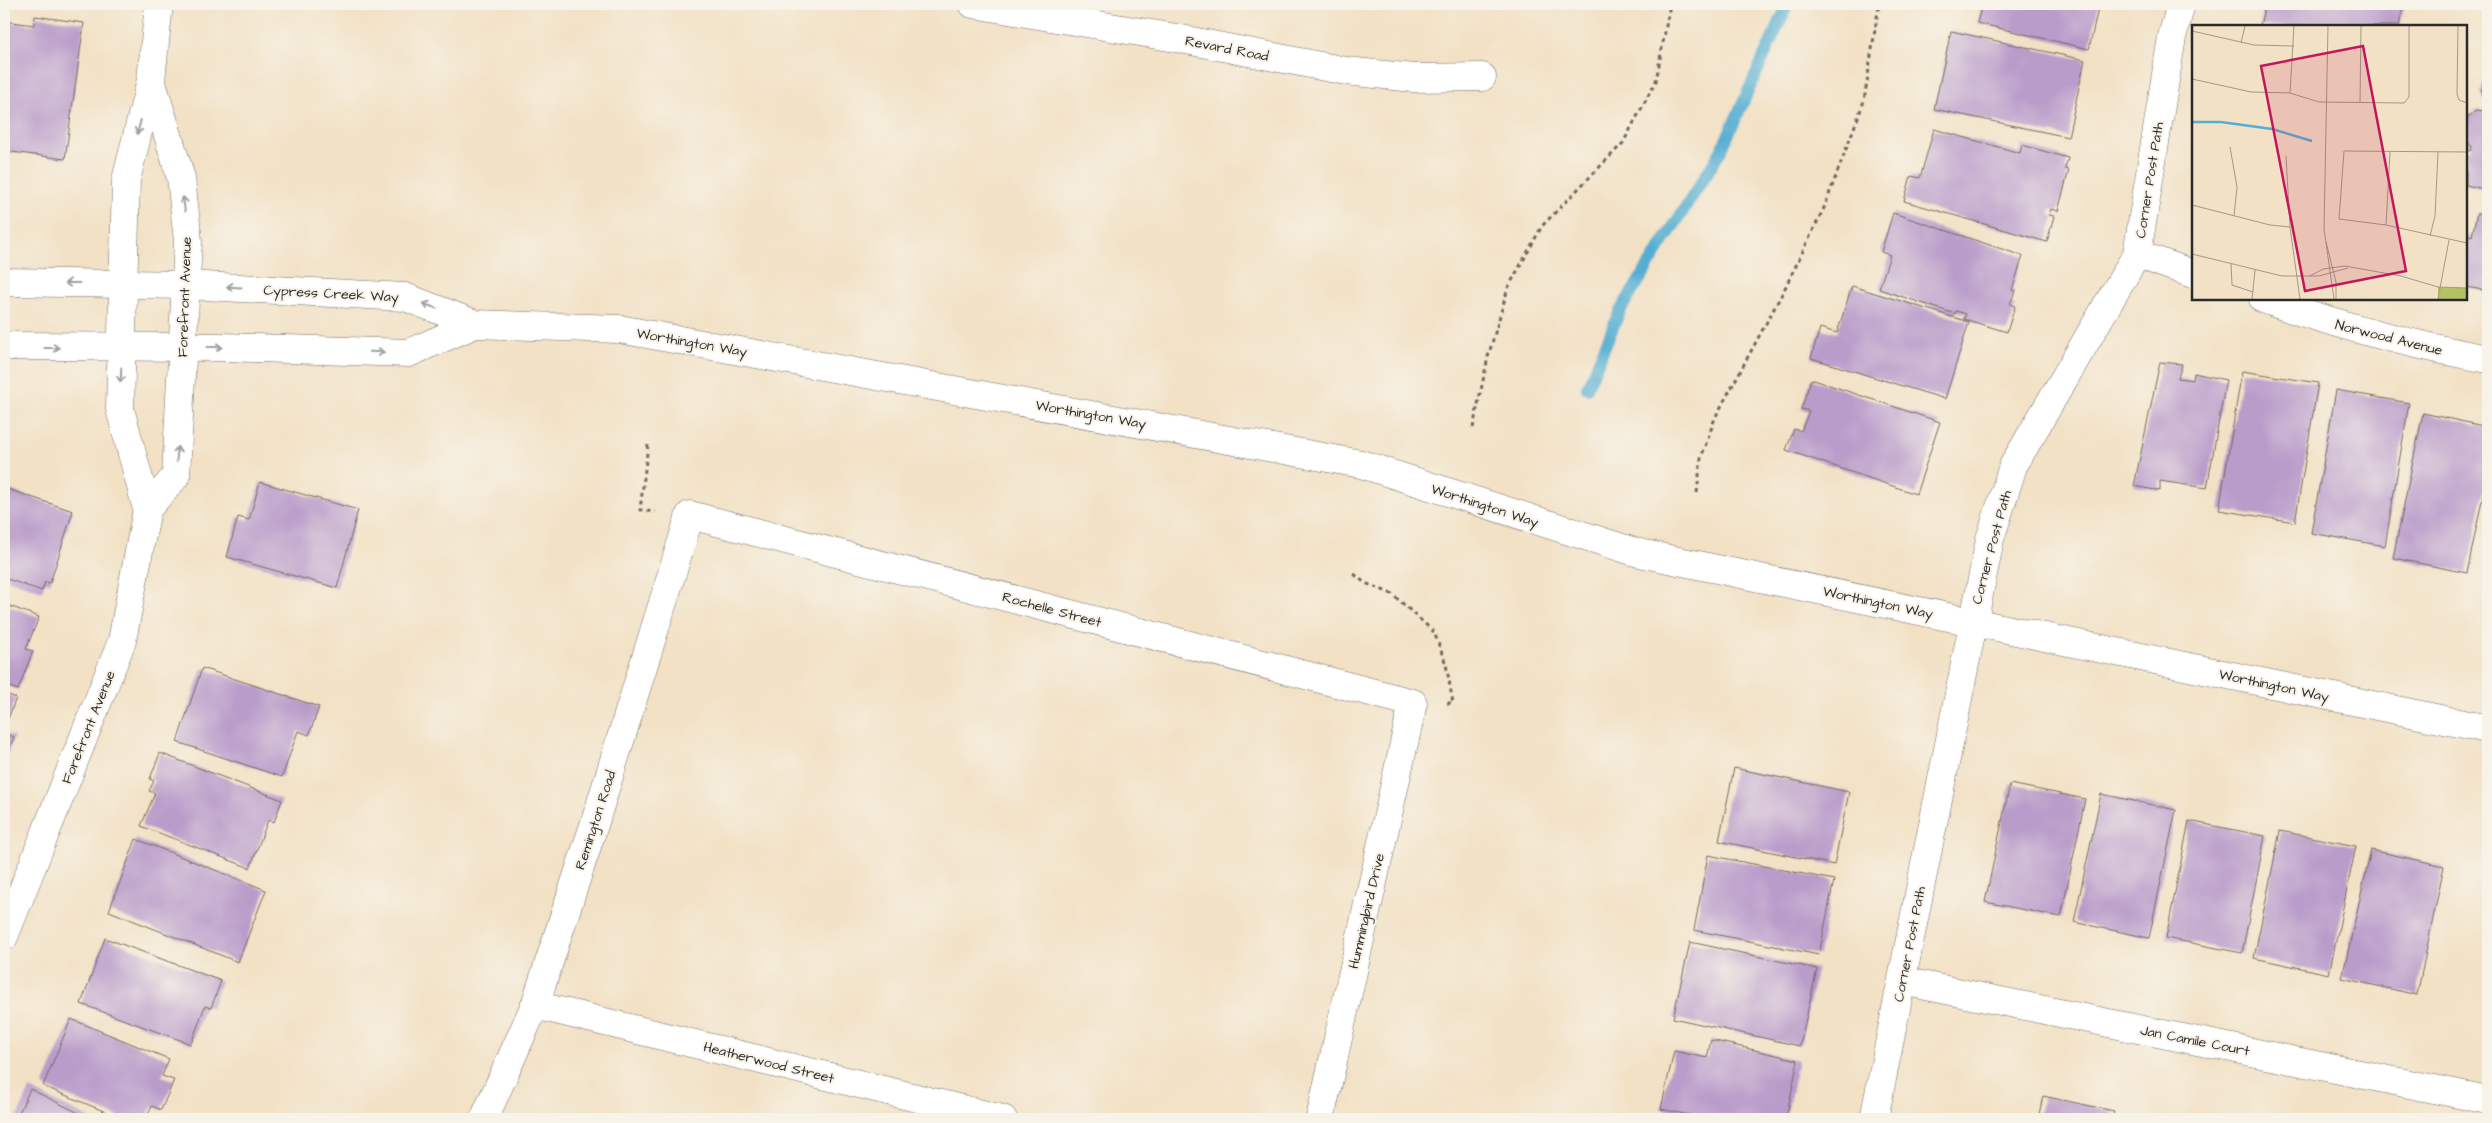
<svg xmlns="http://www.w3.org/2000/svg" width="2492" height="1123" font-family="'Architects Daughter',sans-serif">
  <rect width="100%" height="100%" fill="#f7f3e8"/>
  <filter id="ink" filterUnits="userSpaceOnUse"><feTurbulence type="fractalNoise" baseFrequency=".02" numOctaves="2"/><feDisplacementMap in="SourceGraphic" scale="10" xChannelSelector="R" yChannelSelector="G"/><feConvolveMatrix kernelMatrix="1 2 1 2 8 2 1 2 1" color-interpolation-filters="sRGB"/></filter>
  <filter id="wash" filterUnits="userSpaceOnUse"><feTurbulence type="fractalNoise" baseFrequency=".0096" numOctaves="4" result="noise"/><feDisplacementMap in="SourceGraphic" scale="20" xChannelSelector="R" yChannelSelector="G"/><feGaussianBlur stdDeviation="1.12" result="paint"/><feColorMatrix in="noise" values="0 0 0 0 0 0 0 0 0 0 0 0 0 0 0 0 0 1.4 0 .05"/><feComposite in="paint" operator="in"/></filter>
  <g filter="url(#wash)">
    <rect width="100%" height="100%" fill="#f2e1c5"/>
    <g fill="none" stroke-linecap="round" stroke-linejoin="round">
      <path stroke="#55aed2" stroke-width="12" d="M1587 388 1620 311 1721 151 1788 4"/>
    </g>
    <g id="blocks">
      <path fill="#b99cca" d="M1982 4H2099L2089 49 1977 23Z
        M2265 4H2404L2399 26H2260Z
        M35 16 84 23 65 159 4 151V21L34 25Z
        M1951 31 2085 60 2068 137 1934 109Z
        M2487 61 2488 62V97L2481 95Z
        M2477 110 2488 112V190L2466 185V150L2470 151 2471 147 2466 138V127L2468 117Z
        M1934 129 2020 153 2022 145 2068 158 2065 169 2069 170 2058 211 2051 209 2049 215 2054 216 2047 242 1904 201 1911 176 1920 178Z
        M1893 213 2023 256 2012 290 2015 291 2010 304 2015 306 2007 332 1964 319 1966 314 1956 311 1955 314 1879 289 1890 255 1881 252Z
        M2477 213 2488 215V291L2466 287V234L2472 236Z
        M1852 286 1969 322 1945 399 1811 358 1820 328 1837 333Z
        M2160 362 2182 364 2178 378 2193 380 2194 373 2226 380 2207 488 2160 481V491L2134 486Z
        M2242 371 2318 383 2295 522 2219 510Z
        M1811 379 1940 422 1916 494 1786 450 1794 429 1801 431 1809 411 1801 409Z
        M2336 390 2409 403 2385 546 2311 533Z
        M2423 413 2488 427V471L2467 573 2393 558Z
        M260 482 358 510 337 588 227 557 238 517 249 520Z
        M4 488 73 511 50 583 45 582 42 591 4 578Z
        M2487 553H2488V566L2485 565Z
        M4 604 39 617 26 649 33 651 18 690 4 685Z
        M202 668 319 707 309 735 298 731 282 777 177 742Z
        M4 693 16 698 4 729Z
        M4 733 14 737 4 762Z
        M160 753 282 800 274 822 268 820 250 868 141 826 155 793 149 791 154 781 150 779Z
        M1734 768 1849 792 1834 865 1719 841Z
        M2010 784 2085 799 2061 917 1985 902Z
        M2101 794 2176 810 2149 938 2074 922Z
        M2189 821 2265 836 2242 953 2166 938Z
        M2280 831 2356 846 2329 974 2254 958Z
        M136 839 266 890 238 962 109 911Z
        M2371 850 2444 866 2417 995 2342 978Z
        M1708 855 1834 880 1819 955 1694 930Z
        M105 938 221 981 211 1008 205 1006 191 1044 81 1004Z
        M1690 942 1817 969 1800 1046 1673 1018Z
        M71 1019 169 1059 162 1076 174 1080 161 1110 152 1106 146 1119H123L43 1086Z
        M1711 1040 1798 1060 1786 1119H1708L1661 1109 1674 1051 1707 1058Z
        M30 1089 91 1119H20L17 1117Z
        M2043 1096 2114 1111 2112 1119H2038Z"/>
    </g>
  </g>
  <g filter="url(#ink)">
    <use href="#blocks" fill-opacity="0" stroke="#716b61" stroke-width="1"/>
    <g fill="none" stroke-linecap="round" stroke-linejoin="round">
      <g stroke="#716b61" stroke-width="29">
        <path id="minor" d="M973 4 1176 38 1346 71 1414 78 1482 77
          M2137 254 2193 274
          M2263 299C2337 325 2412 345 2488 359
          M147 509 176 476 188 241 181 178 151 80
          M4 937 122 641 147 509 120 409 126 180 151 80 159 4
          M1902 981 2488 1100
          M535 1005 1003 1119
          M484 1119 535 1005 594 825 690 515 1413 703 1320 1119
          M1874 1119 1990 539 2013 466 2137 254 2172 37 2181 4"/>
      </g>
      <g stroke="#716b61" stroke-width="29">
        <path id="tertiary" d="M4 282 186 285 405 297 475 324 619 329 1361 464 1635 552 2488 729
          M4 346 221 347 409 353 475 324"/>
      </g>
      <path stroke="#716b61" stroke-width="3" stroke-dasharray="4 4" stroke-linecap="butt" d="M1473 428 1488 357 1508 288 1542 226 1623 143 1656 81 1670 4
        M648 445 640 510 655 512
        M1697 493 1701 458 1715 418 1784 290 1824 208 1864 101 1879 4
        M1354 574 1365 583 1392 594 1434 632 1446 664 1453 703H1447"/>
      <use href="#minor" stroke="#fff" stroke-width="28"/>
      <use href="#tertiary" stroke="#fff" stroke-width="28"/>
    </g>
    <defs><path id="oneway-shaft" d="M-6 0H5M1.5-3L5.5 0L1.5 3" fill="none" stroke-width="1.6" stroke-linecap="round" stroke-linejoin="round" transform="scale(1.25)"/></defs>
    <g stroke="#a0a0a0">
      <use href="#oneway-shaft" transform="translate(139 127) rotate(104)"/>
      <use href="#oneway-shaft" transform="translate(184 204) rotate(-97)"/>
      <use href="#oneway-shaft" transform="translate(72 283) rotate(-180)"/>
      <use href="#oneway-shaft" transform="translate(234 287) rotate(-177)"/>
      <use href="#oneway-shaft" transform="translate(430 306) rotate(-159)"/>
      <use href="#oneway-shaft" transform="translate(215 347)"/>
      <use href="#oneway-shaft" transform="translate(52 348)"/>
      <use href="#oneway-shaft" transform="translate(377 352) rotate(2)"/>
      <use href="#oneway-shaft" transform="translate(121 375) rotate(92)"/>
      <use href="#oneway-shaft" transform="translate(177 454) rotate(-87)"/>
    </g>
  </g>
  <g text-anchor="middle" stroke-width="4" stroke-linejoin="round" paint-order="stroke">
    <g font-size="14" fill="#2b2b2b" stroke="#f7f3e8">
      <text transform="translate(1227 48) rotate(11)" y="5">Revard Road</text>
      <text transform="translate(2149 180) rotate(-81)" y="5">Corner Post Path</text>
      <text transform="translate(331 293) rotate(3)" y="5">Cypress Creek Way</text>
      <text transform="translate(184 297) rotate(-88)" y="5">Forefront Avenue</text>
      <text transform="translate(2389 337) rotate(14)" y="5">Norwood Avenue</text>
      <text transform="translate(692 342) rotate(10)" y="5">Worthington Way</text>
      <text transform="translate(1091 414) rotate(10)" y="5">Worthington Way</text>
      <text transform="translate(1485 505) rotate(18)" y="5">Worthington Way</text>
      <text transform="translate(1991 547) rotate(-75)" y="5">Corner Post Path</text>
      <text transform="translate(1878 602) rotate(12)" y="5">Worthington Way</text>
      <text transform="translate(1052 609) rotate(15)" y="5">Rochelle Street</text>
      <text transform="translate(2274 685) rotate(12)" y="5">Worthington Way</text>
      <text transform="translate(88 727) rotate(-68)" y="5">Forefront Avenue</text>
      <text transform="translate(595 820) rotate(-72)" y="5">Remington Road</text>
      <text transform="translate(1366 911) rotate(-77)" y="5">Hummingbird Drive</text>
      <text transform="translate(1909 944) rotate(-79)" y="5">Corner Post Path</text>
      <text transform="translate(2195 1040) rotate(11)" y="5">Jan Camile Court</text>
      <text transform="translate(769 1062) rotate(14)" y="5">Heatherwood Street</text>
    </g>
  </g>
  <g transform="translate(2192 25)">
    <rect width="275" height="275" fill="#f2e1c5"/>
    <path d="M246 262 275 263V274H246Z" fill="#b2c264"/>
    <path fill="none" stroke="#55aed2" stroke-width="2.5" d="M0 97H29L80 104 120 116"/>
    <path fill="none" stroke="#a29887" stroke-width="1" d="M136 1 132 204 142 274M266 1 265 69 267 75 275 78M0 6 62 20 102 21M49 18 53 1M0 54 59 67 98 68 127 77 212 78 217 72V1M98 68 102 1M168 77 169 1M38 122 45 162 42 191M275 127 152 126 147 194 194 200 275 218M94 131 98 202 108 274M0 180 78 200 98 202M194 200 198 127M238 211 243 191 246 127M134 217 144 257V274M0 229 90 251H127L156 243M39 239 40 260 61 267M118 251 131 244 153 241 209 251 246 262 275 263M60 274 63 245M246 274 257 215"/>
    <path fill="#c2185b" fill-opacity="0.15" stroke="#c2185b" stroke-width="2.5" d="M171 21 214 246 113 266 69 41Z"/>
    <rect width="275" height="275" fill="none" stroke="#2b2b2b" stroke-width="2.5"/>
  </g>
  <rect width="2492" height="1123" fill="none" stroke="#f7f3e8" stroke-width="20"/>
</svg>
